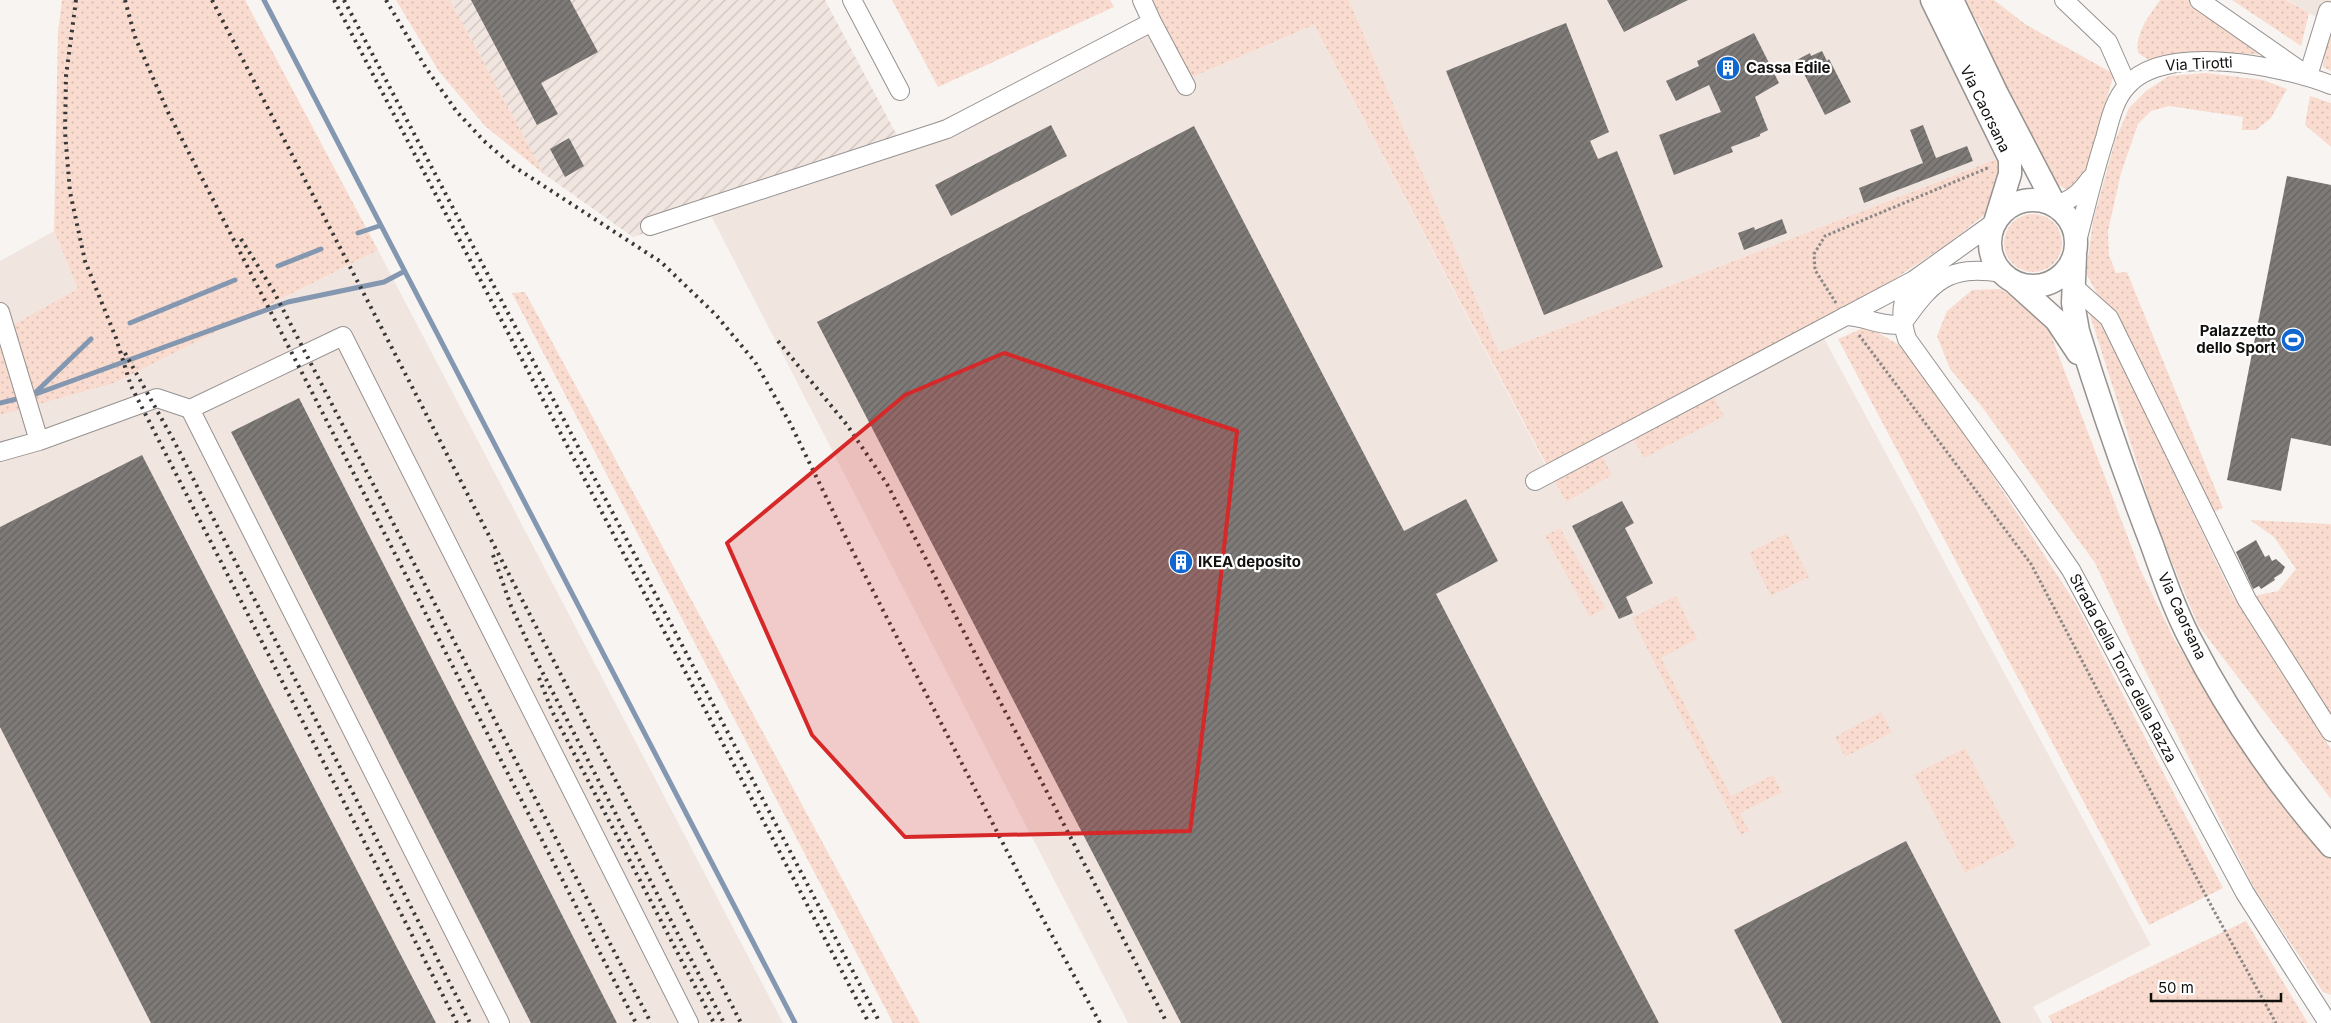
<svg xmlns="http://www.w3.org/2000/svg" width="2331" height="1023" font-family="Inter,sans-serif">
  <defs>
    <pattern id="industrial-furrows" width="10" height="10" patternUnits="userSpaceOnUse" patternTransform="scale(1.25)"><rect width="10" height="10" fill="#f1e5e0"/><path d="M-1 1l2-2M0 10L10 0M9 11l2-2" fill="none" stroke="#cec3bf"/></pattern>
    <pattern id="grass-dots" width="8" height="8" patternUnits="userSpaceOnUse" patternTransform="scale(1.25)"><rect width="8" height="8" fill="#f9dccf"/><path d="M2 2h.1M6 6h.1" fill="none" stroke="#d4bcb1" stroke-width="1.8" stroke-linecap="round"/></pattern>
    <pattern id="building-hatch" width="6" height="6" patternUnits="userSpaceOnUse" patternTransform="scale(1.25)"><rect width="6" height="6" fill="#7e7a78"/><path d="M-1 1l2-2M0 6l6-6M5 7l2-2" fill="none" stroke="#666361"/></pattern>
  </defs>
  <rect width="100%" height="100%" fill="#f8f4f2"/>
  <path fill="#f1e5e0" d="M1349 0H1927L2004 156 1499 352Z
    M2287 0H2331V25L2309 13Z
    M1155 21 1192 77 1314 25 1548 470 1819 329 2151 945 2033 1007 2042 1023H1128L709 212 899 139Z
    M54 231 117 382 378 250 783 1023H0V261Z"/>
  <path fill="url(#industrial-furrows)" d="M450 0H825L899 139 709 212 633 237 544 174Z"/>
  <path fill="url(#grass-dots)" d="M62 0H245L378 250 117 382 0 415V332L78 289 54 231 58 32Z
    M396 0H450L544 174 485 126 438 70Z
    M892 0H1110L1114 7 938 87Z
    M1143 0H1349L1499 352 2004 156 1988 212 1946 245 1819 329 1709 388 1724 416 1644 458 1629 431 1598 448 1612 475 1566 502 1314 25 1192 77 1155 21Z
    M1964 0H1994L2025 24 2114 74 2085 173 2070 191 2050 181 1987 56 1983 32Z
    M2160 0H2195L2266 55 2234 53 2149 60 2138 53C2135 33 2149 16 2160 0Z
    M2232 0H2286L2309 13 2301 46Z
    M2331 32V71L2323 67 2328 35Z
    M2206 73 2263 80 2287 89 2271 118 2256 130H2242L2243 117 2169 106 2151 111 2138 124 2121 173 2108 231 2109 255 2116 273 2127 272 2223 508 2214 512 2086 273 2093 221 2115 141 2129 108 2146 91 2169 76Z
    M2310 96 2331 103V147L2305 125Z
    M2004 243a29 29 0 1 1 58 0a29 29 0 1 1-58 0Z
    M2000 289 2022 302 2049 330 2140 569 2175 641 2267 783 2331 857V995L2323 992 2254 888 2139 658 2095 563 1982 407 1950 369 1937 336 1947 311 1972 290Z
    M525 292 920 1023H893L512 293Z
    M2095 308 2231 593 2331 749V799L2198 625 2157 526 2089 312Z
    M1863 328 1877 332 1904 348 1982 459 2076 604 2223 888 2149 925 1838 339Z
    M2250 520 2331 524V717L2253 596 2278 591 2296 569 2274 537Z
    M1560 528 1605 608 1590 617 1545 536Z
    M1787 533 1809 577 1771 596 1749 553Z
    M1676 596 1697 639 1661 658 1731 796 1773 775 1782 792 1740 813 1749 831 1741 835 1632 618Z
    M1881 712 1892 732 1845 757 1835 737Z
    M1965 748 2016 846 1965 873 1914 775Z
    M2246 921 2308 1023H2052L2048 1016Z"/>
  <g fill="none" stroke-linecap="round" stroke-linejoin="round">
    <path stroke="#8497b1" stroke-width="5" d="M264 0 795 1023
      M358 233 379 226
      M278 266 321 249
      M130 323 235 280
      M35 393 91 339
      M0 403 33 395 288 302 384 282 403 272"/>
  </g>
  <path fill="url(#building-hatch)" d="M471 0H570L598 52 541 83 558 114 537 125Z
    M1607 0H1688L1624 32Z
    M1566 23 1609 132 1590 141 1598 159 1617 151 1663 267 1544 315 1446 71Z
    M1754 33 1779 83 1755 97 1768 130 1760 134V136L1731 147 1733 152 1674 175 1659 135 1721 112 1709 85 1676 101 1666 81 1699 66 1697 61Z
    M1822 51 1827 61 1829 59 1851 102 1825 115 1797 60 1810 53 1811 56Z
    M1051 125 1067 156 951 216 935 185Z
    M1923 125 1936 158 1967 146 1973 161 1864 203 1859 188 1923 163 1910 130Z
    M1194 126 1404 531 1466 499 1498 561 1436 594 1659 1023H1181L817 322Z
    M569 138 584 166 565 177 550 149Z
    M2287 176 2331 185V446L2291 438 2281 491 2227 480Z
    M1782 219 1787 233 1744 250 1738 233 1754 227 1755 230Z
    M299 398 617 1023H531L231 432Z
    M142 455 436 1023H151L0 727V527Z
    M1622 501 1634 523 1625 528 1653 583 1626 597 1633 613 1619 619 1572 526Z
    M2256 540 2265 557 2269 555 2272 561 2276 559 2285 567 2282 573 2274 578 2275 580 2261 589 2259 586 2253 589 2236 552Z
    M1906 841 2001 1023H1782L1734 930Z"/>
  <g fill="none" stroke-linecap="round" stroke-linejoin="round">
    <g stroke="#969290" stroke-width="20">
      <path id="minor" d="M852 0 900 91
        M2064 0 2108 42 2127 85
        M2199 0 2308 76 2328 11
        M1152 22 1186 86
        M2055 205C2072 200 2080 193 2090 179
        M650 226 947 129 1152 22 1142 0
        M2077 241C2086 207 2094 172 2105 138 2110 120 2114 100 2127 86 2164 42 2284 66 2331 85
        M1914 280C1900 299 1900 317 1907 339L2013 486 2071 570 2245 893 2328 1023
        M2072 285 2109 318 2247 600 2331 732
        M0 312 39 441
        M1845 316C1864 316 1884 328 1902 324 1932 282 1947 264 2002 273
        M0 452 39 441 157 398 190 409
        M1535 481 1914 280 1995 222
        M500 1023 190 409 343 336 689 1023"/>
    </g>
    <g stroke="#969290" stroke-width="25">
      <path id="major" d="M1932 0 2010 159V174L1996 219
        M1952 0 1996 92 2055 205
        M1990 243a43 43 0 1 1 86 0a43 43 0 1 1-86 0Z
        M2075 256 2073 303 2078 331C2100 403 2125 475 2152 545 2163 576 2174 608 2189 637 2227 711 2275 782 2331 846
        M2015 283 2056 320 2078 353"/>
    </g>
    <path stroke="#8a8786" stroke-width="3" stroke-dasharray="2.5 2.5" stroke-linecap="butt" d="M1836 303 1815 270 1814 254 1825 236 1990 167
      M1859 335 2031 564 2213 909 2276 1023"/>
    <use href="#minor" stroke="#fff" stroke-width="18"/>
    <use href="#major" stroke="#fff" stroke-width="22"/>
    <path stroke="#393837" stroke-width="4" stroke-dasharray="2.5 5" stroke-linecap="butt" d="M76 0 66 76 65 132 70 192 85 261 116 338 131 386 457 1023
      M125 0 135 37 168 112 636 1023
      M212 0 741 1023
      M334 0 869 1023
      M344 0 880 1023
      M386 0 426 68 457 112 484 141 513 166 661 262 716 315 755 362 790 423 852 550 1027 890 1100 1023
      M241 239 273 290 651 1023
      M778 341 847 425 887 484 1167 1023
      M125 353 174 441 470 1023
      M493 555 511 606 533 654 724 1023
      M539 678 552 711 714 1023"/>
  </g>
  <path fill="#d62828" fill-opacity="0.2" stroke="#d62828" stroke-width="4" stroke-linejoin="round" d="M1004 353 1237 431 1213 647 1190 831 905 837 812 735 727 543 905 395Z"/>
  <defs>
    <g id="building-disc" transform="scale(1.25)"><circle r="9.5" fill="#1067d0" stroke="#fff"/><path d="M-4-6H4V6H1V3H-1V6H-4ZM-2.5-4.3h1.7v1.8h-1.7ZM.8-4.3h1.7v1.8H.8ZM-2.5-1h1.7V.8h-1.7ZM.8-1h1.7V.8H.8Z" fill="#fff"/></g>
    <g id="stadium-disc" transform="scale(1.25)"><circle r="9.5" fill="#1067d0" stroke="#fff"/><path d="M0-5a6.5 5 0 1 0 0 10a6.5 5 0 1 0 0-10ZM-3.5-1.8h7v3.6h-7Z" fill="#fff"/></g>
  </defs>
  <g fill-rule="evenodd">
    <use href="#building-disc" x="1728" y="68"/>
    <use href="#stadium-disc" x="2293" y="340"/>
    <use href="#building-disc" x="1181" y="562"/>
  </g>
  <g text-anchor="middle" stroke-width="4.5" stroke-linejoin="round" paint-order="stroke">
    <g font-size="15" fill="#11100f" stroke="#fff">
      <text transform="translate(2199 64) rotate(-3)" y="5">Via Tirotti</text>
      <text transform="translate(1985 109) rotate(64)" y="5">Via Caorsana</text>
      <text transform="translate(2182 616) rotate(65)" y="5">Via Caorsana</text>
      <text transform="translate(2123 668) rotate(62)" y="5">Strada della Torre della Razza</text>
    </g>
    <g font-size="15" font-weight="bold" fill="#11100f" stroke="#fff" text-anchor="start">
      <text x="1746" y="73">Cassa Edile</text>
      <text x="2276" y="336" text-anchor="end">Palazzetto<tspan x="2276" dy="17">dello Sport</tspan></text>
      <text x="1198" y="567">IKEA deposito</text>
    </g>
  </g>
  <path d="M2151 993v8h130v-8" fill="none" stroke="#11100f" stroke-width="2.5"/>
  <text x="2158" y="993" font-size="15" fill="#11100f" stroke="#ffffff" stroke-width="4" paint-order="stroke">50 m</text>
</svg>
